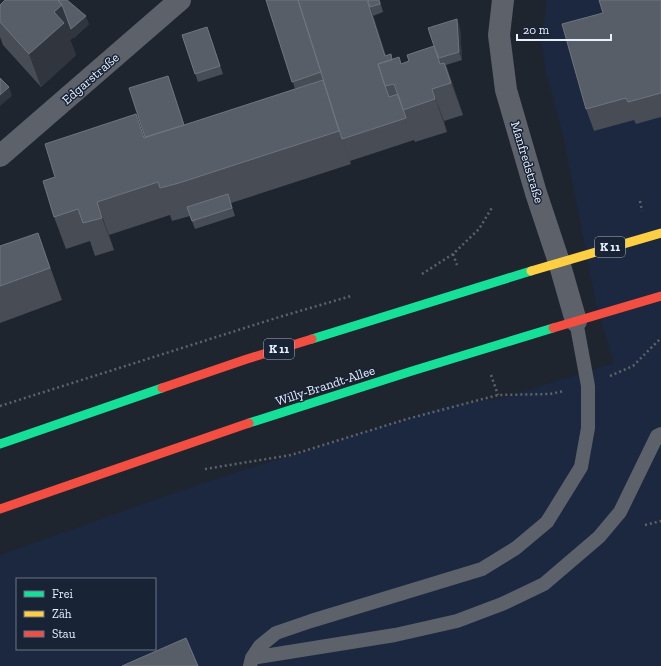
<svg xmlns="http://www.w3.org/2000/svg" width="661" height="666" font-family="'Zilla Slab',serif">
  <rect width="100%" height="100%" fill="#1f252f"/>
  <path fill="#1c283f" fill-rule="evenodd" d="M547 0H661V666H0V555L200 484 446 406 502 398 614 363 596 304 564 139 546 72 541 41ZM17 579H155V649H17Z"/>
  <g fill="none" stroke-linecap="round" stroke-linejoin="round">
    <path stroke="#5e636a" stroke-width="2.5" stroke-dasharray="2 3" stroke-linecap="butt" d="M640 201 642 211
      M453 254 457 265
      M422 274 453 254 479 229 493 206
      M491 375 498 395
      M610 376 633 366 661 338
      M0 406 276 318 351 296
      M205 469 291 455 407 419 498 395 550 394 564 391
      M645 525 661 521"/>
    <path stroke="#5c616a" stroke-width="14" d="M252 658 395 635 457 621 502 604 544 584 599 537 620 512 657 436 661 434
      M250 666 252 658 260 646 276 633 311 621 482 569 516 548 547 522 581 467 588 428V386L576 321"/>
    <path stroke="#5c616a" stroke-width="22" d="M503 0 499 35 506 90 536 193 559 262 576 321
      M0 156 180 0"/>
    <path stroke="#16e098" stroke-width="9" d="M312 339 531 271
      M249 423 412 371 553 328
      M0 444 162 388"/>
    <path stroke="#ffcf43" stroke-width="9" d="M531 271 661 233"/>
    <path stroke="#f24e42" stroke-width="9" d="M553 328 661 296
      M162 388 247 359 312 339
      M0 509 249 423"/>
  </g>
  <path fill="#474c55" d="M266 0 380 1 383 12 373 16 372 12 386 56 402 64 409 61 434 46 460 27 462 60 446 65 463 115 444 121 447 132 415 142 414 140 350 161 349 157 351 164 231 203 235 216 195 229 190 216 172 221 170 215 109 235 114 250 95 256 90 241 66 249 54 217 55 177 145 137 168 76 184 125 295 89Z
    M661 0V117L636 124 634 120 594 131 586 109Z
    M0 5 89 24 74 38V37L70 40 76 55 41 87 3 45 0 37Z
    M182 35H210L223 74 198 82Z
    M38 233 62 300 0 323V246Z"/>
  <path fill="#30353e" d="M367 0H368L391 71 385 56Z
    M62 5 74 37 70 40 76 55 41 87 29 54 54 12Z
    M86 16 89 24 74 38 71 29Z
    M457 19 460 27 462 60 459 52Z
    M444 63 456 95 463 115 451 83Z
    M168 76 174 92 195 158 189 142Z
    M323 80 342 139 351 164 339 131Z
    M9 87 12 96 0 106V95Z
    M432 89 444 121 447 132Z
    M97 202 109 235 114 250 102 218Z"/>
  <path fill="#585e67" stroke="#6f757e" d="M5 0H58L62 5 54 12 64 23 29 54 0 22V5Z
    M58 0H67L86 16 71 29 62 5Z
    M266 0H298L321 72 292 82Z
    M298 0H367L385 56 391 54 392 60 378 64 385 86 389 97 398 94 406 118 342 139Z
    M368 0H379L380 4 370 7Z
    M599 0H661V93L628 102 626 98 586 109 562 24 603 13Z
    M457 19 459 52 439 58 434 46 428 28Z
    M207 27 220 66 195 74 182 35Z
    M434 46 440 64 444 63 451 83 432 89 435 99 403 110 394 84 385 86 378 64 399 57 401 64 409 61 407 55Z
    M168 76 184 125 145 137 129 88Z
    M0 78 9 87 0 95Z
    M323 80 339 131 179 183 160 188 158 182 97 202 102 218 83 223 78 209 54 217 43 181 55 177 45 144 136 114 144 138Z
    M228 194 232 208 192 221 187 207Z
    M38 233 50 268 0 286V246Z
    M186 638 198 666H122Z"/>
  <g text-anchor="middle" stroke-width="3" stroke-linejoin="round" paint-order="stroke">
    <g fill="#182336" stroke="#aab2c1" stroke-width="1">
      <rect x="595" y="237" width="30" height="20" rx="3"/>
      <rect x="264" y="339" width="30" height="20" rx="3"/>
    </g>
    <g font-size="12" font-weight="bold" fill="#e8f0fd">
      <text x="610" y="251">K 11</text>
      <text x="279" y="353">K 11</text>
    </g>
    <g font-size="13" fill="#e8f0fd" stroke="#182336">
      <text transform="translate(90 78) rotate(-41)" y="5">Edgarstraße</text>
      <text transform="translate(528 162) rotate(73)" y="5">Manfredstraße</text>
      <text transform="translate(325 385) rotate(-18)" y="5">Willy-Brandt-Allee</text>
    </g>
  </g>
  <rect x="16" y="578" width="140" height="72" fill="#182336" stroke="#6b7586"/>
  <rect x="24" y="591" width="20" height="6" fill="#16e098" stroke="#6b7586"/>
  <text x="52" y="598" font-size="12" fill="#e8f0fd">Frei</text>
  <rect x="24" y="611" width="20" height="6" fill="#ffcf43" stroke="#6b7586"/>
  <text x="52" y="618" font-size="12" fill="#e8f0fd">Zäh</text>
  <rect x="24" y="631" width="20" height="6" fill="#f24e42" stroke="#6b7586"/>
  <text x="52" y="638" font-size="12" fill="#e8f0fd">Stau</text>
  <path d="M517 34v6h94v-6" fill="none" stroke="#e8f0fd" stroke-width="2"/>
  <text x="523" y="34" font-size="12" fill="#e8f0fd" stroke="#182336" stroke-width="3" paint-order="stroke">20 m</text>
</svg>
